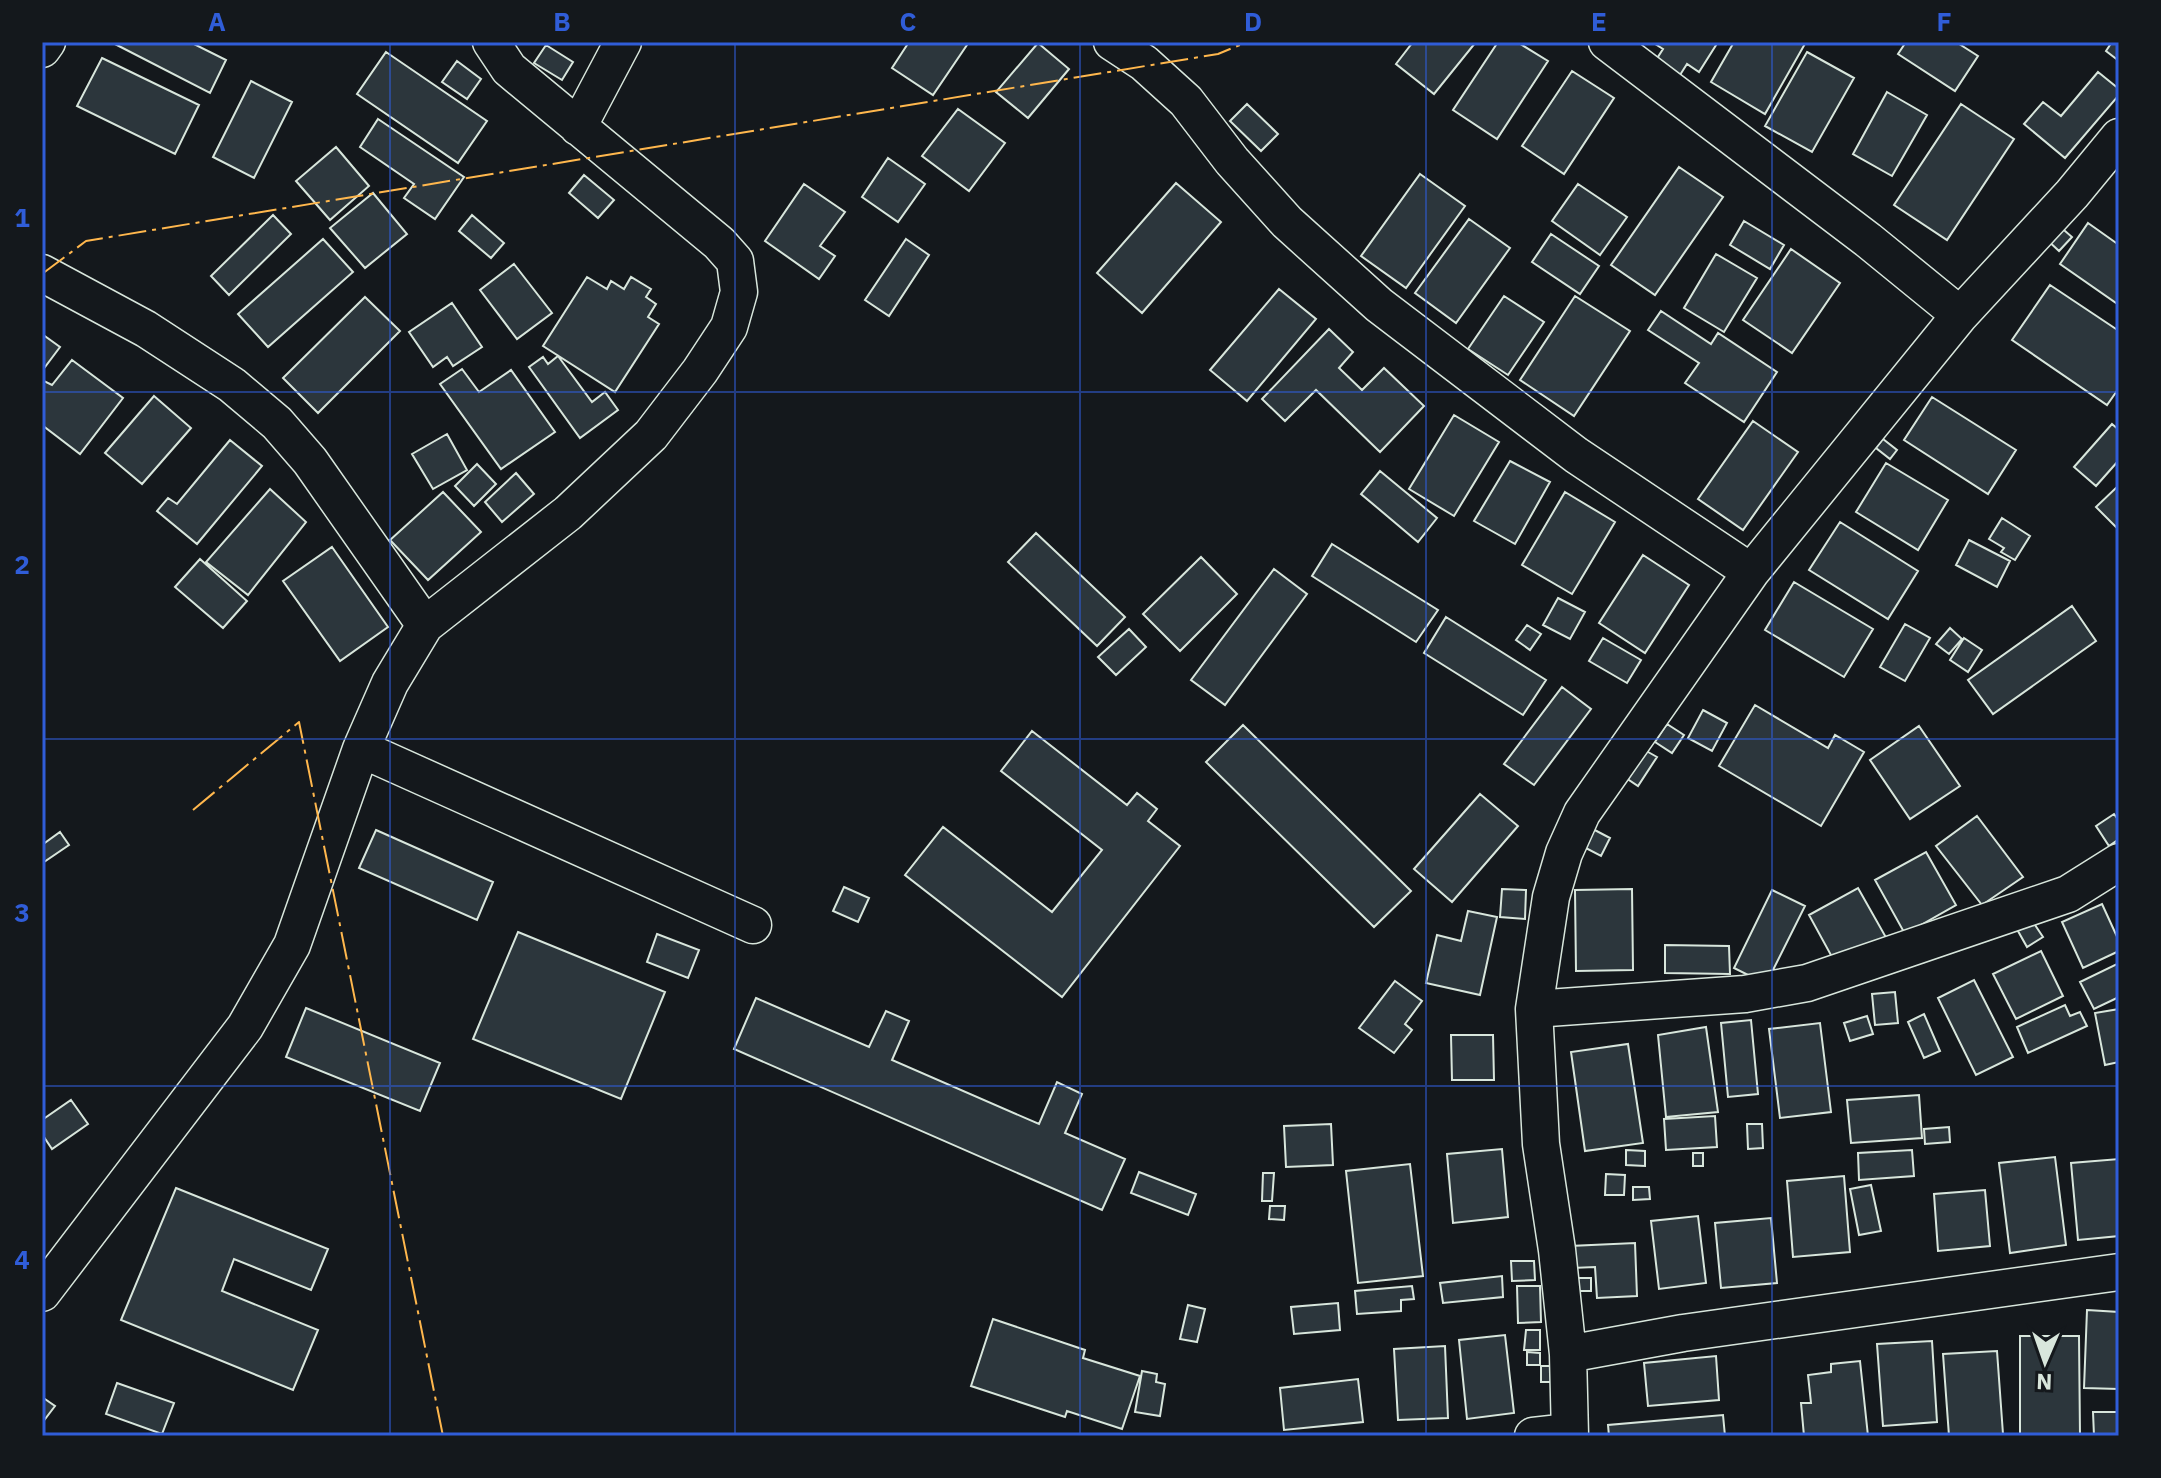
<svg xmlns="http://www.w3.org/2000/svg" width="2161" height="1478" font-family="'IBM Plex Sans',sans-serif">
  <rect width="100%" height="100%" fill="#14181c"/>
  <path fill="#2c363c" stroke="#d8e6dc" stroke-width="2" d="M111 42H190L226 60 210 93Z
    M909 42H969L933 95 892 68Z
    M1413 42H1476L1434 94 1396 64Z
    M1498 42H1517L1548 61 1497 139 1453 110Z
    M1652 42H1718L1699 72 1687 64 1680 75 1656 60 1663 49Z
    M1734 42H1806L1765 114 1711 82Z
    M1906 42H1956L1978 56 1955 91 1898 54Z
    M2112 42H2119V61L2106 51Z
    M1038 43 1069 69 1028 118 996 92Z
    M546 45 573 62 562 80 534 63Z
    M386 52 487 121 458 163 357 94Z
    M1807 52 1854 78 1812 152 1765 126Z
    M102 58 199 105 175 154 77 106Z
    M457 61 481 79 467 99 442 82Z
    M1572 71 1614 98 1564 174 1522 146Z
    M2098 72 2119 89V95L2065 158 2024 124 2043 102 2061 116Z
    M251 81 292 102 254 178 213 157Z
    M1887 92 1927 115 1892 176 1853 154Z
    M1247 104 1278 134 1261 151 1230 121Z
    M1961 104 2014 139 1947 240 1894 205Z
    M958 109 1005 143 969 191 922 156Z
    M378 119 464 177 435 219 404 198 414 184 360 147Z
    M336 147 369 186 330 220 296 181Z
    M888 158 925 184 898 222 862 197Z
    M1679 167 1723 197 1655 295 1611 265Z
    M1420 174 1465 206 1406 288 1361 256Z
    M584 175 614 200 598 218 569 193Z
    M1176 183 1221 222 1142 313 1097 273Z
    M804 184 845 212 820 246 835 256 819 279 765 241Z
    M1578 184 1627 217 1600 255 1552 221Z
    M373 193 407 234 365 268 330 228Z
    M273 215 291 234 229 295 211 276Z
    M472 215 504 243 491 258 459 231Z
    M1469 219 1510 248 1456 323 1415 293Z
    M1744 221 1784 245 1770 269 1730 245Z
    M2088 223 2119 245V305L2060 264Z
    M2057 224 2072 237 2059 251 2044 237Z
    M1551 234 1599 266 1580 294 1532 262Z
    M323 239 353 272 268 347 238 314Z
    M906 239 929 255 889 316 865 300Z
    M1791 249 1840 283 1792 353 1743 320Z
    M1716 254 1757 278 1724 332 1684 308Z
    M514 264 552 313 517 339 480 290Z
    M587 277 607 289 611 281 624 289 631 277 651 289 646 297 656 304 648 317 659 324 615 392 543 346Z
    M2050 285 2119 331V388L2107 405 2012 340Z
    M1279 289 1316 319 1247 401 1210 370Z
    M1504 296 1544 322 1508 375 1468 349Z
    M1575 296 1630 331 1574 416 1520 380Z
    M365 297 400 331 318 413 283 378Z
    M452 303 482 347 453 366 447 357 433 367 409 332Z
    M1661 311 1711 344 1718 333 1777 372 1744 422 1685 383 1699 363 1648 330Z
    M1329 329 1353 352 1339 368 1362 390 1384 368 1424 406 1380 452 1316 390 1285 421 1262 399Z
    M42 334 60 347 42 371Z
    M558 356 592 402 605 392 618 410 580 438 529 367 543 357 548 364Z
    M72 360 123 398 80 454 42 425V380L52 385Z
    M462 369 479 392 511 370 555 432 501 469 440 384Z
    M154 396 191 428 142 484 105 453Z
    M1932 397 2016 450 1988 494 1904 440Z
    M1454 415 1499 442 1454 516 1409 489Z
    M1753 421 1798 452 1743 530 1698 499Z
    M2112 424 2119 430V460L2096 486 2074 467Z
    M447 434 467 470 433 489 412 454Z
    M1883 439 1897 450 1890 459 1876 448Z
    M230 440 262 466 197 544 157 511 168 498 177 504Z
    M1510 461 1550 482 1515 544 1474 521Z
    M1886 463 1948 500 1918 550 1856 512Z
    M477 464 496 484 474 506 455 486Z
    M1380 471 1437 518 1418 542 1361 494Z
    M516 473 534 494 502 522 485 502Z
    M2119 485V530L2096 507Z
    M270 489 306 522 248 595 206 562Z
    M443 492 481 532 428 580 390 540Z
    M1565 492 1615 522 1572 594 1522 565Z
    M2002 518 2030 536 2015 560 2001 552 2004 548 1989 539Z
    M1840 522 1918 571 1888 619 1809 570Z
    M1036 533 1125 617 1097 646 1008 562Z
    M1969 540 2010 561 1997 587 1956 565Z
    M1332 544 1438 610 1416 642 1312 576Z
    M332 547 388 627 340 661 283 581Z
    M1643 555 1689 585 1645 653 1599 623Z
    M1201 557 1237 594 1180 651 1143 614Z
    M200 559 247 601 223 628 175 587Z
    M1274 569 1307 594 1225 705 1191 680Z
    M1794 582 1873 629 1844 677 1765 630Z
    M1558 598 1585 612 1570 639 1543 625Z
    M2072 606 2096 641 1993 714 1968 680Z
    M1446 617 1546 680 1523 715 1424 653Z
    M1905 624 1930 638 1905 681 1880 667Z
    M1527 625 1541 634 1530 650 1516 640Z
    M1950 628 1962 639 1949 654 1936 644Z
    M1129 629 1146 647 1116 675 1098 657Z
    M1603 638 1641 660 1627 683 1589 661Z
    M1964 638 1982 650 1968 672 1950 660Z
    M1562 687 1591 709 1534 785 1504 764Z
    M1755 705 1828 748 1835 735 1864 752 1821 826 1719 766Z
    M1703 710 1727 723 1712 751 1688 738Z
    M1667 724 1684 735 1672 753 1655 742Z
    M1243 725 1411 891 1374 927 1206 762Z
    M1919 726 1960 786 1910 819 1870 760Z
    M1032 731 1127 805 1137 793 1157 809 1148 821 1180 846 1062 997 905 875 943 827 1052 912 1102 850 1001 771Z
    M1641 748 1657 757 1638 786 1623 776Z
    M1480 794 1518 826 1452 902 1414 869Z
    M2114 814 2119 821V839L2109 846 2096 826Z
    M1977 816 2023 877 1982 905 1936 846Z
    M1589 827 1610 838 1601 856 1580 845Z
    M376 830 493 882 477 920 359 868Z
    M60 832 69 845 44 862 42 845Z
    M1926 852 1956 905 1905 934 1875 880Z
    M844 887 869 898 858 922 833 911Z
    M1858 888 1888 941 1838 968 1809 915Z
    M1502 889 1526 890 1525 919 1500 917Z
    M1632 889 1633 970 1576 971 1575 890Z
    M1772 890 1805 906 1766 984 1734 968Z
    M2102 904 2119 941V951L2083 968 2062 922Z
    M1468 911 1497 917 1480 995 1426 983 1437 935 1461 941Z
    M2033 922 2043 937 2027 947 2018 931Z
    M518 932 665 992 621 1099 473 1039Z
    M657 934 699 950 688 978 647 962Z
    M1665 945 1729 946 1730 974 1665 973Z
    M2041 951 2063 996 2016 1019 1993 974Z
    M2119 963V997L2094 1009 2080 982Z
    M1974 980 2013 1057 1976 1075 1938 998Z
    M1395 981 1422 1001 1405 1024 1412 1030 1394 1053 1359 1028Z
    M1895 992 1898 1023 1875 1025 1872 994Z
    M756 998 869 1047 886 1011 909 1021 892 1060 1039 1124 1057 1082 1082 1094 1065 1133 1125 1159 1102 1210 734 1049Z
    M2065 1005 2070 1016 2080 1012 2087 1026 2028 1053 2017 1027Z
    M306 1008 440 1063 420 1111 286 1057Z
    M2119 1009V1062L2105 1065 2095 1013Z
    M1924 1014 1940 1051 1924 1058 1908 1022Z
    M1867 1016 1873 1034 1850 1041 1844 1023Z
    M1751 1020 1758 1094 1728 1097 1721 1023Z
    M1820 1023 1831 1112 1780 1118 1769 1029Z
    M1706 1027 1718 1112 1666 1117 1658 1035Z
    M1451 1035H1493L1494 1080H1452Z
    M1628 1044 1643 1143 1585 1151 1571 1052Z
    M1919 1095 1922 1138 1851 1143 1847 1100Z
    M71 1100 88 1124 52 1149 42 1134V1120Z
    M1715 1116 1717 1147 1666 1150 1664 1119Z
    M1331 1124 1333 1165 1286 1167 1284 1126Z
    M1747 1124H1762L1763 1148 1748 1149Z
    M1949 1127 1950 1142 1925 1144 1924 1129Z
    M1502 1149 1508 1217 1453 1223 1447 1154Z
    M1626 1150 1645 1151V1166L1626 1165Z
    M1912 1150 1914 1176 1859 1180 1858 1153Z
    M1693 1153H1703V1166H1693Z
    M2055 1157 2066 1245 2010 1253 1999 1163Z
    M2119 1159V1236L2078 1240 2071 1163Z
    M1410 1164 1423 1276 1358 1283 1346 1171Z
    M1139 1172 1196 1194 1188 1215 1131 1193Z
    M1263 1173H1274L1272 1201H1262Z
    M1606 1174 1625 1175 1624 1195H1605Z
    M1844 1176 1850 1252 1793 1257 1787 1181Z
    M1871 1185 1881 1231 1859 1235 1850 1189Z
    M1633 1187H1649L1650 1199 1633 1200Z
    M176 1188 328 1249 311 1290 234 1259 222 1291 318 1330 293 1390 121 1320Z
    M1985 1190 1990 1246 1938 1251 1934 1194Z
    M1270 1206H1285L1284 1220 1269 1219Z
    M1698 1216 1706 1283 1659 1289 1651 1221Z
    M1771 1218 1777 1283 1721 1288 1715 1223Z
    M1635 1243 1637 1296 1597 1298 1595 1267 1572 1268 1570 1246Z
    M1511 1261H1534L1535 1280 1512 1281Z
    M1502 1276 1503 1297 1443 1303 1440 1283Z
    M1573 1278H1591V1291H1573Z
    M1412 1286 1414 1299 1401 1300V1311L1357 1314 1355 1291Z
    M1517 1286H1540L1541 1322 1518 1323Z
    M1338 1303 1340 1330 1294 1334 1291 1307Z
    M1188 1305 1205 1309 1197 1342 1180 1339Z
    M2087 1310 2119 1312V1389L2084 1388Z
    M993 1319 1085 1350 1083 1358 1140 1376 1122 1429 1067 1411 1065 1417 971 1386Z
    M1526 1330H1540V1350H1524Z
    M1505 1335 1514 1413 1467 1419 1459 1340Z
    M2020 1336H2079L2080 1436H2020Z
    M1932 1341 1937 1422 1883 1426 1877 1344Z
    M1445 1346 1448 1418 1398 1420 1394 1349Z
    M1997 1351 2003 1434 1949 1436 1943 1354Z
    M1527 1352 1540 1353V1365H1527Z
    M1716 1356 1719 1400 1648 1406 1644 1363Z
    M1860 1361 1868 1436H1804L1801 1403H1811L1808 1375 1831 1372V1364Z
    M1541 1366H1551V1382H1541Z
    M1142 1371 1157 1374 1156 1382 1165 1384 1160 1416 1135 1412Z
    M1358 1379 1363 1422 1284 1430 1280 1388Z
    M117 1383 174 1403 162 1434 106 1414Z
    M42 1397 55 1406 42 1423Z
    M2093 1412H2119V1436H2094Z
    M1723 1415 1725 1436H1609L1608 1425Z"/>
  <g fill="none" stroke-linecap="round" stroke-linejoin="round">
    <g stroke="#d8e6dc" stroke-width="39">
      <path id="minor" d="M1112 42 1144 63 1186 101 1232 161 1287 222 1379 305 1576 455 1751 572
        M1607 42 1868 240 1960 315
        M42 49 47 42
        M578 127 623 42
        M42 273 146 329 232 385 277 423 310 461 425 625
        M361 749 753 925
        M1534 1009 1745 994 1807 983 2068 894 2119 862
        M42 1293 245 1027 292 945 361 749 390 683 425 625 568 513 651 435 700 371 729 327 739 292 735 261 719 243 509 69 491 42
        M1568 1354 1683 1333 2119 1272
        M1533 1436 1569 1432
        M1570 1436 1568 1354 1557 1250 1541 1144 1534 1009 1551 897 1564 853 1582 813 1751 572 1960 315 2072 194 2119 137"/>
    </g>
    <use href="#minor" stroke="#14181c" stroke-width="36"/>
    <path stroke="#ffb74d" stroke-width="2" stroke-dasharray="28 6 4 6" stroke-linecap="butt" d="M42 274 86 241 1218 54 1247 42
      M193 810 299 722 443 1436"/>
  </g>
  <path fill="none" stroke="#305dd8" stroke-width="2" stroke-opacity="0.55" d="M390 42V1436M735 42V1436M1080 42V1436M1426 42V1436M1772 42V1436M42 392H2119M42 739H2119M42 1086H2119"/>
  <rect width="2161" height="1478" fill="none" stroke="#14181c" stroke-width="88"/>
  <g transform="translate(2045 1362) rotate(182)" stroke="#14181c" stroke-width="6" paint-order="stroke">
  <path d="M0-6L14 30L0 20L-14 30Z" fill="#d8e6dc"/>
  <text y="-12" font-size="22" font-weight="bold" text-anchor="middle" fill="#d8e6dc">N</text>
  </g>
  <rect x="44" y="44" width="2073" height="1390" fill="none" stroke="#305dd8" stroke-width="3"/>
  <g font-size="26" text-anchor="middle" font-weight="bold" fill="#305dd8">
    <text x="217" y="31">A</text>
    <text x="562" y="31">B</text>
    <text x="908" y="31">C</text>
    <text x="1253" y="31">D</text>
    <text x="1599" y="31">E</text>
    <text x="1944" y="31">F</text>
    <text x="22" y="227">1</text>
    <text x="22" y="574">2</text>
    <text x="22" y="922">3</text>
    <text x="22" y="1269">4</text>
  </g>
</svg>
